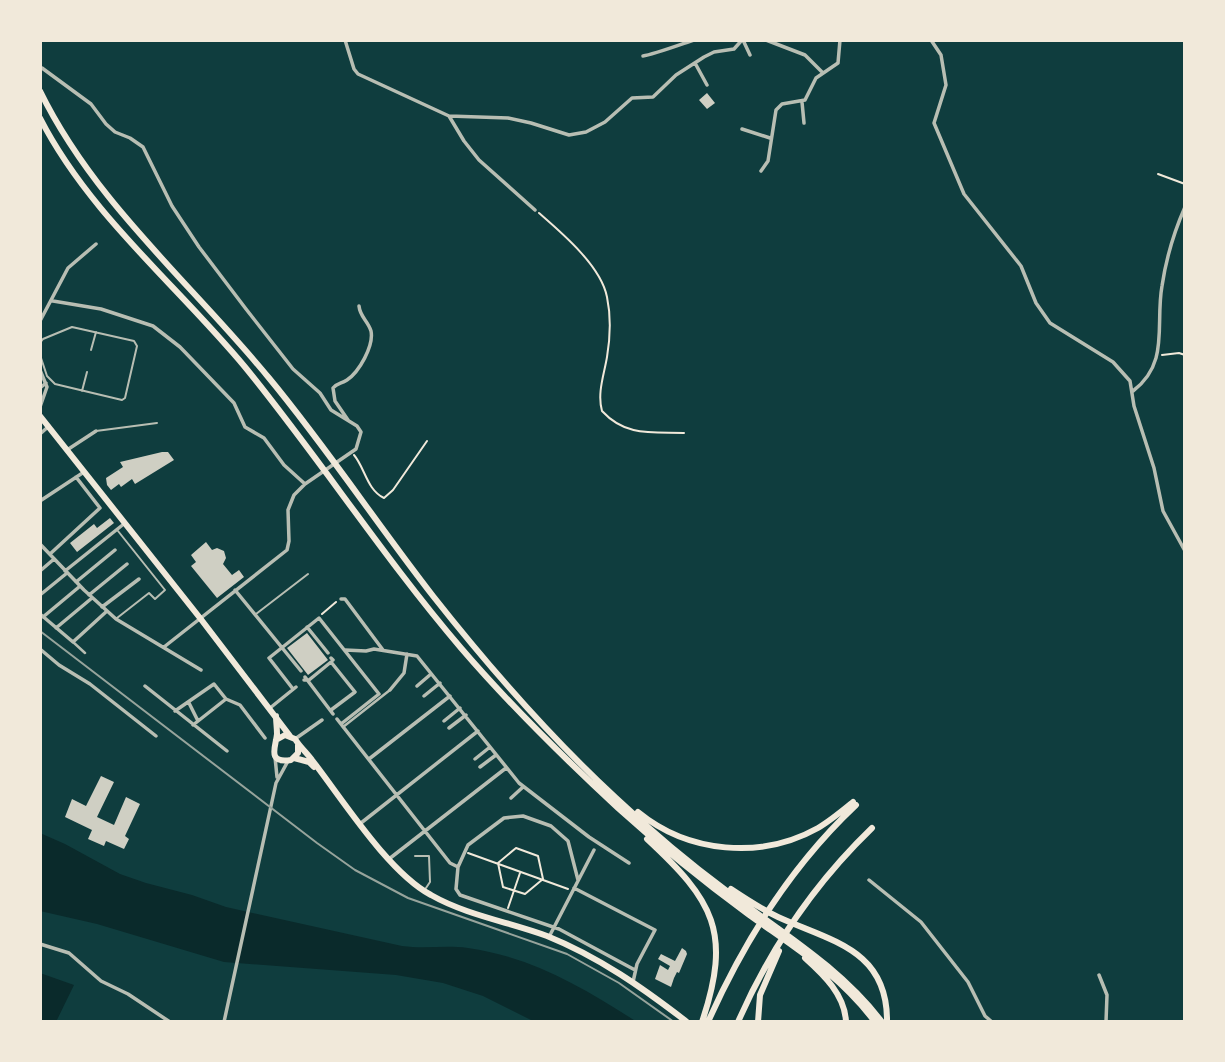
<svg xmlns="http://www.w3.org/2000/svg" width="1225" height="1062" font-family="'DM Sans',sans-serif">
  <rect width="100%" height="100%" fill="#0f3d3e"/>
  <path fill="#0a2a2b" d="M40 833 65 844 120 874 146 883 192 895 226 907 402 946C425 949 446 945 468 948 532 957 584 988 637 1022H535L483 996 443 983 396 975 224 962 97 924 40 911Z
    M40 973 74 985 56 1022H40Z"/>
  <path fill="#cfcfc3" d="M707 93 715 103 707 109 699 100Z
    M162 452H168L174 460 135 484 132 479 121 487 119 484 111 490 107 485 106 478 123 467 120 462Z
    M110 518 114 523 77 552 70 543 94 524 97 528Z
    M206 542 212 550 217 548 224 551 226 558 223 564 232 575 239 570 244 577 217 598 191 566 196 562 191 555Z
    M307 633 328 660 308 675 287 648Z
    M101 776 114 782 97 817 114 825 126 797 140 804 125 836 129 839 124 849 106 841 104 846 88 839 92 830 65 817 72 799 86 806Z
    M682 948 686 951 687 954 679 973 677 972 674 978 671 987 655 979 660 965 668 970 670 966 658 959 661 954 675 961Z"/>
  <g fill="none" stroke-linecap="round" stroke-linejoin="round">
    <path stroke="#f1e9da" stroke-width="2" d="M1158 174 1185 184
      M539 213C562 233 601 266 607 297 611 316 610 339 607 357 604 375 597 393 602 411 626 437 652 432 684 433
      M1162 355 1179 353 1185 355
      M354 455C365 468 367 490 384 498L393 490 427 441
      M322 614 336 602
      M516 848 538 856 543 879 525 894 503 887 498 863Z
      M468 853 568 889
      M508 908 520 873"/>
    <path stroke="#b8beb3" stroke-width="2" d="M40 343 43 339 72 327 134 341 137 346 125 398 122 400 55 384 47 376 40 355
      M91 350 96 332
      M82 391 87 372
      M96 431 157 423
      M256 614 308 574
      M117 618 149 593 155 599 165 590 118 531
      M415 856H429L430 882 426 888"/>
    <path stroke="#b8beb3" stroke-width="2.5" d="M73 642 85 653
      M343 727 390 690"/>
    <path stroke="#b8beb3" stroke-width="3.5" d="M345 40 354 69 358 74 449 116 508 118 531 123 569 135 586 132 605 122 632 98 653 97 676 75 704 57 714 52 734 49 742 40
      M743 40 750 55
      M766 40 805 55 822 72
      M931 40 941 55 946 85 934 123 964 194 1021 266 1036 303 1050 323 1113 362 1130 381 1134 406 1154 468 1163 511 1185 551
      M643 56C652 55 682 44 694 40
      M695 63 707 85
      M42 68 91 104 106 124 115 132 130 138 143 147 172 206 199 247 246 309 293 369 320 393 331 410 357 426 361 432 356 449 305 484 294 495 288 510 289 541 287 550 164 647
      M802 102 804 123
      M449 116 464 141 479 160 535 210
      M742 129 770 138
      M761 171 768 161 776 110 782 104 805 100 816 78 838 63 840 40
      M53 301 101 309 153 326 180 347 234 403 245 427 264 438 284 465 305 484
      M40 321 68 268 96 244
      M40 370 47 387 40 407
      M40 388 46 383
      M1133 391C1170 363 1155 325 1162 286 1166 259 1174 232 1185 207
      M348 420 335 401 333 388C337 383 341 384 347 380 359 372 374 346 371 331 368 321 360 317 359 306
      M40 434 49 426
      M67 450 96 431
      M40 501 84 472
      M40 544 84 590 116 619 201 670
      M50 554 100 508 76 477
      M40 571 54 559
      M65 571 125 523
      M76 582 115 550
      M235 590 301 671
      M40 595 67 573
      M89 595 127 564
      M341 599H345L383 650
      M102 607 139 579
      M40 614 73 642 107 611
      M43 617 79 587
      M307 627 328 653
      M56 628 92 598
      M40 649 59 665 90 684 156 736
      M345 650 366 651 374 649 417 656 519 783 589 837 629 863
      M331 658 333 660
      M305 677 333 714
      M304 680H309L331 662 355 692 331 710
      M145 686 227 751
      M417 686 431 674
      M293 689 269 658 319 618 379 694 341 724
      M390 690 404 673 407 654
      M424 696 440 683
      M189 703 198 721
      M270 708 296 687
      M175 711 214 684 226 699 240 705 265 738
      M337 719 450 863 458 867
      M444 721 460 708
      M193 725 226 699
      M449 728 466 715
      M295 739 322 720
      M275 757 277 777
      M369 759 450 696
      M475 759 490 747
      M480 767 496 755
      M511 798 523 787
      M361 823 478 731
      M389 859 506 768
      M578 880 568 841 551 826 523 816 504 818 468 845 458 867 456 889 460 895 559 929 635 970
      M869 880 921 922 968 982 985 1016 992 1022
      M574 888 655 930 637 964 633 982
      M550 935 594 850
      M40 944 69 953 101 981 128 994 170 1022
      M1099 975 1107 995 1106 1022
      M224 1022 276 783 288 761"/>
    <path stroke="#f1e9da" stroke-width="6" d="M40 416 200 618 290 736
      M276 716C276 722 277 728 277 734 276 746 266 764 291 760L298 753V745
      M276 740 285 735 295 739C300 747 307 753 312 760 343 800 388 872 431 895 466 915 509 922 547 936 599 957 643 988 687 1022
      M294 758 309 762 314 767"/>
    <path stroke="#f1e9da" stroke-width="6" d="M40 91C94 202 192 284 269 378 327 448 377 524 433 596 489 667 549 736 616 798 651 831 689 863 728 892 782 933 840 967 882 1022
      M40 118C89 214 177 285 245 367 320 459 384 558 461 648 509 704 563 757 618 808 659 845 703 881 748 914 795 948 839 974 875 1022
      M638 812C688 853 761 860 818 828 830 821 842 811 853 802
      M647 839C714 901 732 932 702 1022
      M731 889C746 899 761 909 778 917 830 941 888 949 887 1022
      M805 958C824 975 845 995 846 1022
      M708 1022C744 941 791 866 856 805
      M738 1022C770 949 815 883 872 828
      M758 1022 760 995 779 951"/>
    <path stroke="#97a49c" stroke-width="2" d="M40 631 317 843 355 870 408 898 567 954 619 983 674 1022"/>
  </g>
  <rect width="1225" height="1062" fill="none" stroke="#f1e9da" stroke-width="84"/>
</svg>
